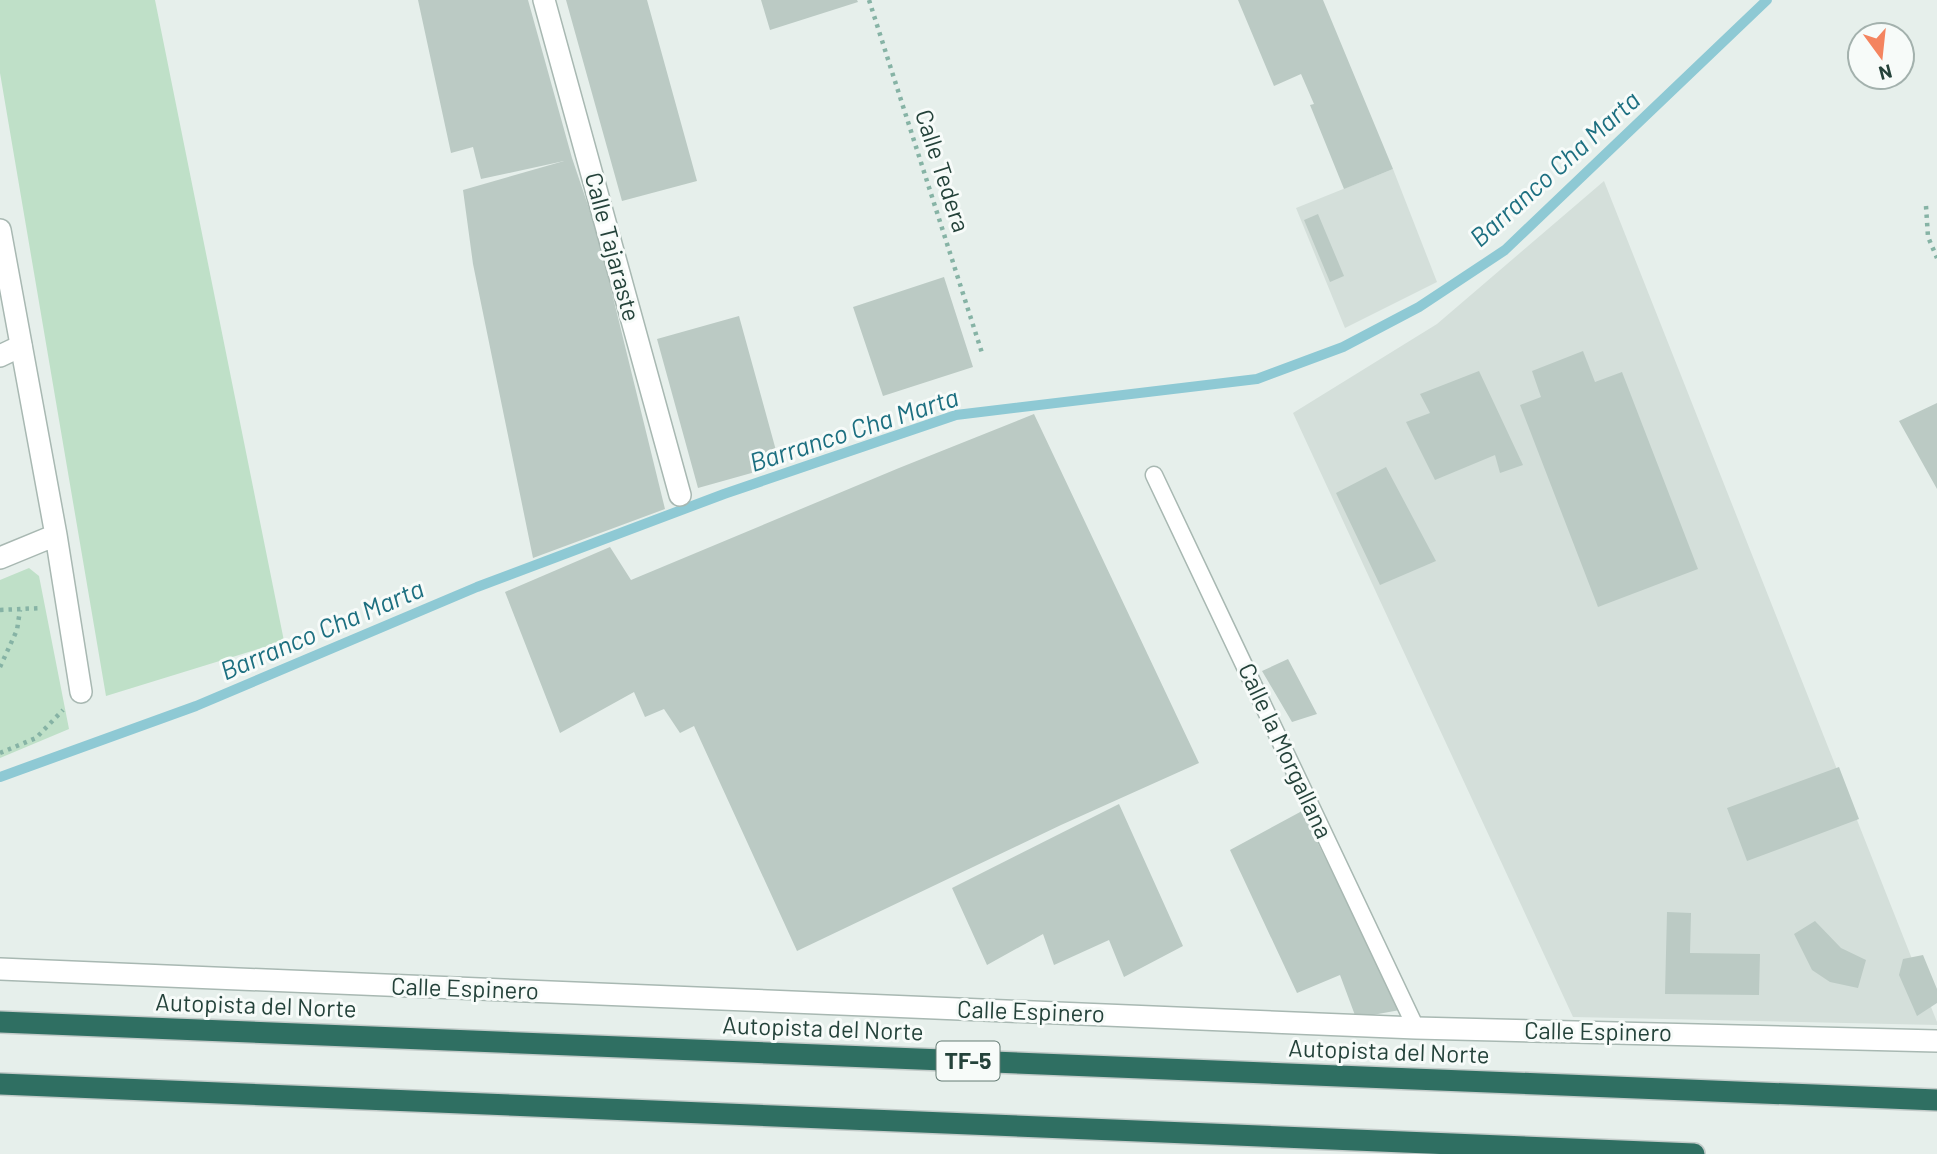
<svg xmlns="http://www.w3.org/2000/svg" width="1937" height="1154" font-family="Barlow,sans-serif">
  <rect width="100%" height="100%" fill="#e6efeb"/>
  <path fill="#d4dfda" d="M1393 169 1437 282 1345 328 1296 208Z
    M1604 181 1937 1022V1025L1573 1017 1293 413 1437 324Z"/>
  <path fill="#bfe0c8" d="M0 0H155L284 641 106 696 0 73Z
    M29 568 39 576 69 729 0 758V580Z"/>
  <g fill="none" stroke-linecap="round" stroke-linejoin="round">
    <path stroke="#8ec9d4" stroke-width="10" d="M0 777 196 706 477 587 724 494 956 415 1257 379 1343 347 1419 307 1505 250 1767 0"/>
  </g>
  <path fill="#bbcac4" d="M418 0H528L572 158 597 232 665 509 533 558 473 264 463 190 564 161 481 179 473 147 451 153Z
    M566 0H647L697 181 622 201Z
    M761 0H857L858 2 770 30Z
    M1238 0H1323L1393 169 1344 189 1310 105 1314 104 1301 74 1274 86Z
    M1318 214 1344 276 1330 282 1304 220Z
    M944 277 973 367 883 396 853 307Z
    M739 316 780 465 698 488 657 339Z
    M1583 351 1595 382 1622 372 1698 569 1598 607 1520 405 1541 397 1532 371Z
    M1479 371 1523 465 1500 473 1495 455 1435 480 1406 422 1430 413 1420 394Z
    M1937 403V489L1899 421Z
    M1034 414 1199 763 1061 825 797 951 694 726 680 733 664 709 645 717 634 692 560 733 505 592 610 547 631 580 899 468Z
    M1386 467 1436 561 1380 585 1336 493Z
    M1288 659 1317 714 1292 722 1262 671Z
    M1839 767 1859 819 1747 861 1727 808Z
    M1119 804 1183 946 1124 977 1109 940 1054 965 1043 934 987 965 952 888Z
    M1302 811 1400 1010 1356 1018 1340 975 1297 993 1230 850Z
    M1667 912 1691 913 1690 953 1760 954 1759 995 1665 994Z
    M1815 921 1841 948 1866 960 1858 988 1830 982 1812 970 1794 934Z
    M1923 955 1937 989V1003L1917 1016 1899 975 1903 959Z"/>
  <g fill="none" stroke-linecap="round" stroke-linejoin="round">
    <g stroke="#a8b8b2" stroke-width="19">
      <path id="service" d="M1154 475 1416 1028"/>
    </g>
    <g stroke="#a8b8b2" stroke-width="24">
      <path id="pedestrian" d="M0 356 21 346"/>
    </g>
    <g stroke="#a8b8b2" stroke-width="24">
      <path id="minor" d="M544 0 680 495
        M0 230 56 535 81 692
        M0 558 56 535
        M0 969 1416 1028 1937 1041"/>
    </g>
    <g stroke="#c2cac8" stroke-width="24">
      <path id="motorway" d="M0 1022 1937 1100
        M0 1084 1694 1154"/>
    </g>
    <path stroke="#86b3a5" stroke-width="4.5" stroke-dasharray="3.5 5" stroke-linecap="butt" d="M869 0 982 353
      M1926 206 1928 237 1937 258
      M0 610 42 608
      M0 667 17 630 20 610
      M0 753 36 738 63 710"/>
    <use href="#service" stroke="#fff" stroke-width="16"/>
    <use href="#pedestrian" stroke="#fff" stroke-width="21"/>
    <use href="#minor" stroke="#fff" stroke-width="21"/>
    <use href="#motorway" stroke="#2f6f62" stroke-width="21"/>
  </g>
  <g text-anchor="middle" stroke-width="6" stroke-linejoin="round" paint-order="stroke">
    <rect fill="#f7fbf9" stroke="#637a73" stroke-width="2" x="936.5" y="1041.5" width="63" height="39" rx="5"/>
    <g font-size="23" font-weight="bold" fill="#24423a">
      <text x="968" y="1069">TF-5</text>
    </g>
    <g font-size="24" fill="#24423a" stroke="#f7fbf9">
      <text transform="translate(942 171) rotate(72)" y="8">Calle Tedera</text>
      <text transform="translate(612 247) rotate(75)" y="8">Calle Tajaraste</text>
      <text transform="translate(1285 751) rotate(65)" y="8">Calle la Morgallana</text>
      <text transform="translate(465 989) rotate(2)" y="8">Calle Espinero</text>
      <text transform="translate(256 1006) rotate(2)" y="8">Autopista del Norte</text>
      <text transform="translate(1031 1012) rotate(2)" y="8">Calle Espinero</text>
      <text transform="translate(823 1029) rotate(2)" y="8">Autopista del Norte</text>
      <text transform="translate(1598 1032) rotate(1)" y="8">Calle Espinero</text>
      <text transform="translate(1389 1052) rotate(2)" y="8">Autopista del Norte</text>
    </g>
    <g font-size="26" font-style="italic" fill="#1c6f80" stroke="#f7fbf9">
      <text transform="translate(1555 169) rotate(-42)" y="9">Barranco Cha Marta</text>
      <text transform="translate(854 430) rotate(-18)" y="9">Barranco Cha Marta</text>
      <text transform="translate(322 630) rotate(-23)" y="9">Barranco Cha Marta</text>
    </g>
  </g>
  <g transform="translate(1881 56) rotate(165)"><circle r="33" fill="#f7fbf9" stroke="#a3b1ad" stroke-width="2"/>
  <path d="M0-5L12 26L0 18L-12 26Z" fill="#f4845f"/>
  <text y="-10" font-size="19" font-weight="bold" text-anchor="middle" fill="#24423a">N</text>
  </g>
</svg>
